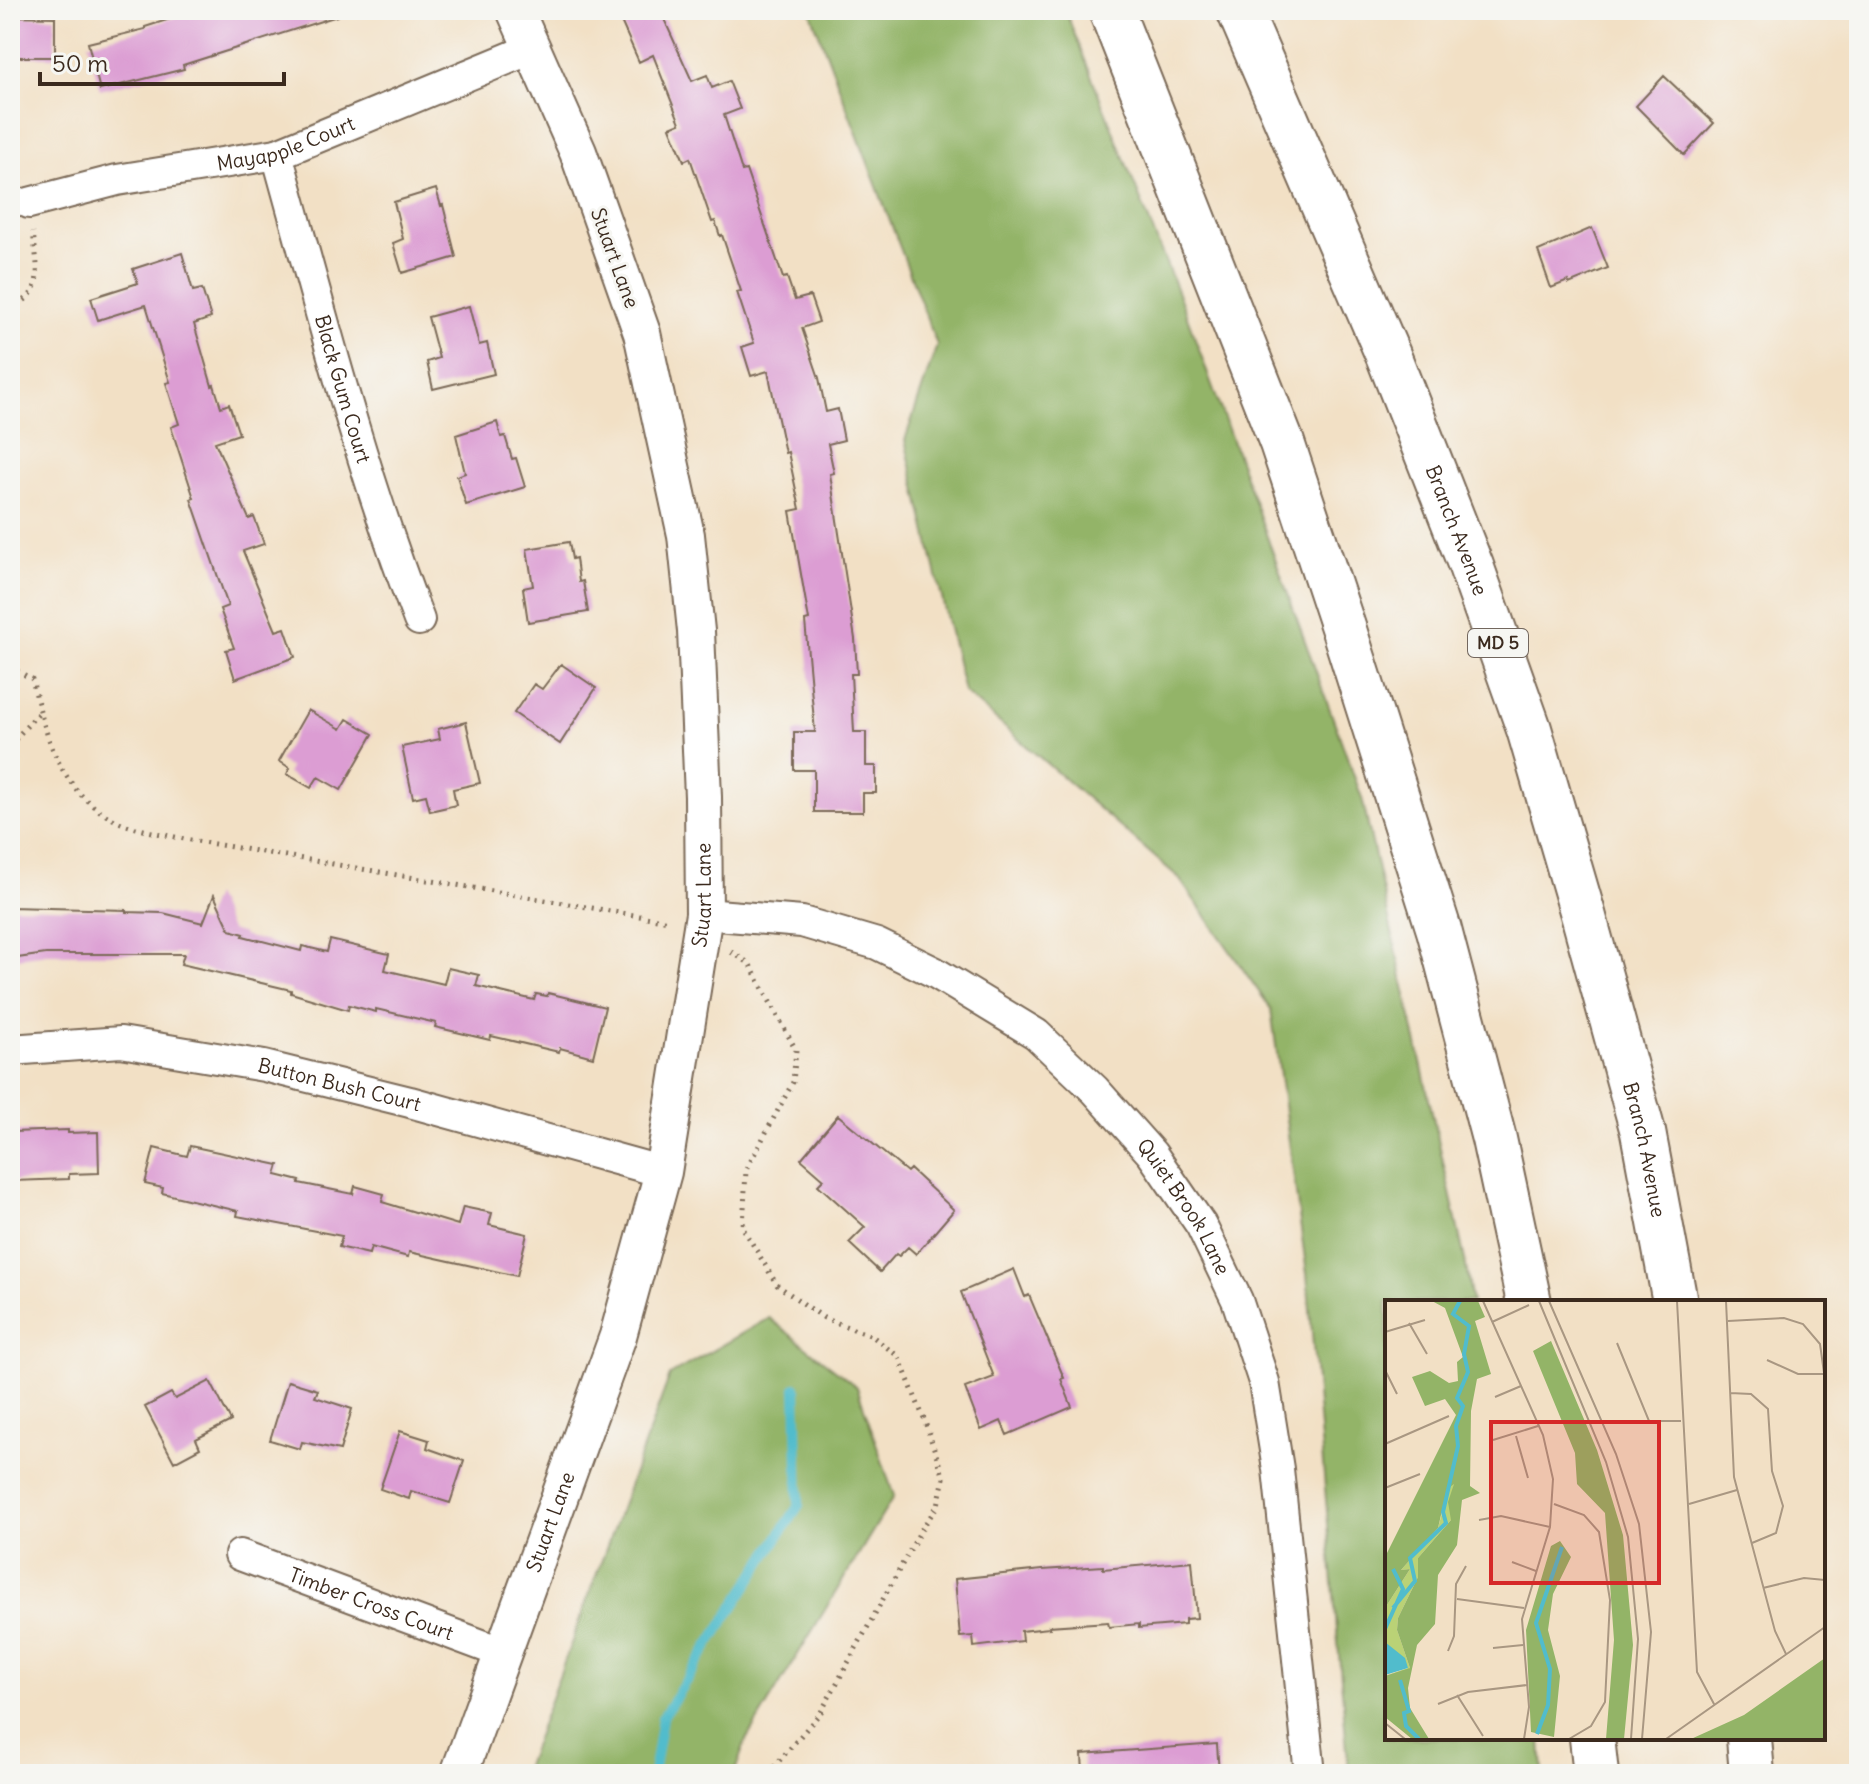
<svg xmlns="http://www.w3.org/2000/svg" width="1869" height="1784" font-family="Delius,sans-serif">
  <rect width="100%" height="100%" fill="#f6f6f2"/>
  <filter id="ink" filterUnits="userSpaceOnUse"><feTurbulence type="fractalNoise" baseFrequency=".0125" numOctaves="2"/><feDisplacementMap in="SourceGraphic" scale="16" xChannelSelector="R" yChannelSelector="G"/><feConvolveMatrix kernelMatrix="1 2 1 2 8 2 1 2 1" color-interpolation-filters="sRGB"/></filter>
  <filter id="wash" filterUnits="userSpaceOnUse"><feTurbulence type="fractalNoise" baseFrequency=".006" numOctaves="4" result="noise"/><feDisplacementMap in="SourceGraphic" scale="32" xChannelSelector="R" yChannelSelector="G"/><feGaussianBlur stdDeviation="1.8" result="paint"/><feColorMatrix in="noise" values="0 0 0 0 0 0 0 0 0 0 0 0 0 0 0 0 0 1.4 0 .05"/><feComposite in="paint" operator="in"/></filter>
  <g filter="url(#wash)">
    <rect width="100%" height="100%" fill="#f2e0c5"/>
    <path fill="#93b467" stroke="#676f42" stroke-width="2" d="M810 10H1065L1185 311 1362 798 1465 1260 1472 1302H1387V1738H1541L1543 1774H1349L1307 1274 1271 1009 1178 877 964 692 905 440 937 345Z
      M769 1318 857 1387 894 1496 746 1740 734 1774H523L670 1375Z"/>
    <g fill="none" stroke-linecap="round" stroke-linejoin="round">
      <path stroke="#51bccc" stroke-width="10" d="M653 1774 662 1718 799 1505 796 1387"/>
    </g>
    <g id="blocks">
      <path fill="#dc9dd3" d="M198 10H336L337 16 183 65 184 69 100 90 88 43 145 29V27Z
        M616 10H660L692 81 707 75 712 88 729 81 740 109 724 115 742 171 746 170 783 278 787 277 795 300 810 296 819 322 802 328 819 378 826 412 838 409 844 440 828 444 834 473 830 474 855 639 857 674H851L854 732H866V766H876V793H863V812H814V770H794V732H815L805 621 809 620 790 511 800 509 788 452 785 453 768 371 751 376 742 347 754 343 737 292 741 291 722 235 720 236 715 221 712 222 690 158 684 161 670 127 680 123 653 55 639 62Z
        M10 16 55 17V57H10Z
        M1664 76 1714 123 1684 155 1636 106Z
        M436 189 441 206 443 205 456 257 402 273 393 243 403 239 394 202Z
        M1592 228 1608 268 1569 284 1568 281 1551 288 1538 251Z
        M182 253 193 291 202 289 211 318 194 324 212 386 214 385 221 407 229 404 239 434 215 442 249 519 254 517 264 544 243 551 276 631 285 628 295 657 235 679 226 650 234 648 220 609 228 606 191 499 194 498 171 427 179 424 166 383 170 382 146 305 98 320 91 298 138 283 133 269Z
        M469 306 479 345 487 343 494 374 433 389 427 362 439 358 428 317Z
        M497 422 501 437 505 436 512 459 516 458 525 487 466 505 457 476 465 473 456 435Z
        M569 542 572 559 576 558 579 582 583 581 588 612 528 622 523 588 533 586 527 549Z
        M561 664 596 688 560 744 514 713 534 684 542 689Z
        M308 710 341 729 347 719 373 734 341 790 318 777 311 788 287 774 290 768 279 761Z
        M466 722 480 783 453 789 456 805 430 811 426 795 413 798 402 747 440 739 438 729Z
        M214 895 230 930 244 934 243 936 301 951 302 946 327 952 330 940 389 954 385 970 444 984 448 968 479 975 476 986 534 1000 536 994 547 996 548 993 605 1007 593 1057 560 1048 559 1052 491 1036 490 1040 435 1027 436 1023 376 1009V1012L349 1005 348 1010 291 993V990L181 964 184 954H46L10 959V907L126 910V912L163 913 203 923Z
        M838 1115 907 1172 910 1169 954 1210 916 1254 908 1247 899 1256 896 1254 880 1272 849 1243 865 1227 818 1185 824 1179 801 1159Z
        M68 1130V1133L98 1132 99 1173 69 1174V1179L13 1181 12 1132Z
        M190 1146 279 1165 276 1175 300 1181 299 1183 353 1194 355 1186 384 1194 382 1202 458 1225 463 1207 492 1213 489 1225 527 1234 517 1276 409 1252 408 1257 371 1247 369 1254 339 1247 342 1236 237 1216 238 1211 162 1193 163 1188 145 1184 154 1148 187 1156Z
        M1014 1269 1025 1297 1029 1295 1064 1378 1061 1379 1072 1407 1007 1435 1001 1421 981 1430 965 1388 994 1377 961 1292Z
        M210 1381 231 1421 196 1439 200 1448 174 1462 145 1407 171 1393 175 1399Z
        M288 1381 318 1390 315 1397 352 1409 340 1450 302 1442 300 1449 270 1440Z
        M400 1431 429 1440 427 1448 464 1461 450 1503 411 1491 409 1499 380 1489Z
        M1192 1561 1197 1618 1185 1619V1624L1139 1628V1624L1109 1627 1108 1622 1049 1626 1050 1628 1021 1631 1022 1641 974 1647 973 1636 960 1637 955 1579 1042 1570 1103 1566V1569Z
        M1217 1744 1219 1774H1083L1082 1754Z"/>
    </g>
  </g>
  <g filter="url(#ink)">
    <use href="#blocks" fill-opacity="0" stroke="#7b6a58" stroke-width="2"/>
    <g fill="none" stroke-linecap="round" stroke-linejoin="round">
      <g stroke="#7b6a58" stroke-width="34">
        <g id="minor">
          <path id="s1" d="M277 154C321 312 360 467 419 620"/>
          <path id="s2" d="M29 203 117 180 277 154 531 49"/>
          <path id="s3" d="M704 914 802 922 877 944 934 972 1036 1034 1095 1090 1152 1154 1201 1225 1237 1300 1264 1382 1278 1469 1310 1774"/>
          <path id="s4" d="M10 1050 121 1042 264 1066 410 1102 663 1172"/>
          <path id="s5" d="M240 1555 503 1653"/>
        </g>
      </g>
      <g stroke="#7b6a58" stroke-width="40">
        <g id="tertiary">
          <path id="s6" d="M459 1774 618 1336 663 1172 704 914 703 797 696 631 686 535 642 333 578 152 515 10"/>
        </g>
      </g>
      <g stroke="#7b6a58" stroke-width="48">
        <g id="motorway">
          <path d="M1111 10 1282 443 1344 630 1439 930 1494 1139 1529 1302"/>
          <path id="s7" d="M1239 10 1388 355 1471 566 1529 729 1583 914 1643 1132 1675 1302"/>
          <path d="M1592 1738 1596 1774"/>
          <path d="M1749 1738 1752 1774"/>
        </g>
      </g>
      <path stroke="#7b6a58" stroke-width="5" stroke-dasharray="2 6" stroke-linecap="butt" d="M10 307C48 296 36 262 33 232
        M10 667 32 679C46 736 59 794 119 822 137 830 159 833 179 838L669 921
        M10 745 40 711
        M731 952 749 963 796 1050 793 1082 746 1170 743 1228 777 1285 824 1318 872 1336 899 1357 924 1419 944 1478 938 1505 921 1530 821 1712 768 1774"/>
      <use href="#minor" stroke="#fff" stroke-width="30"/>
      <use href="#tertiary" stroke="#fff" stroke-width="36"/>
      <use href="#motorway" stroke="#fff" stroke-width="44"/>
    </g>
  </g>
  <g text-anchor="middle" stroke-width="6" stroke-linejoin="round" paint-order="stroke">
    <rect fill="#f6f6f2" stroke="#73675e" stroke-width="2" x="1468" y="629" width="60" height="28" rx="6"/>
    <g font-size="18" font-weight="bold" fill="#3b2a1e">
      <text x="1498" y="649">MD 5</text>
    </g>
    <g font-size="20" fill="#3b2a1e" stroke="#f6f6f2">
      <text dy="7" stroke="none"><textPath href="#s2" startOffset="264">Mayapple Court</textPath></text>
      <text transform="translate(615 258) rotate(70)" y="7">Stuart Lane</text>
      <text dy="7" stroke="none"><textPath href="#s1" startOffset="244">Black Gum Court</textPath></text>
      <text dy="7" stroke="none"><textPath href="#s7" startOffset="564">Branch Avenue</textPath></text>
      <text dy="7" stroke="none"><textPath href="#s6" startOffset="916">Stuart Lane</textPath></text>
      <text dy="7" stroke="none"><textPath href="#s4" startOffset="334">Button Bush Court</textPath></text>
      <text dy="7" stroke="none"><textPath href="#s7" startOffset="1212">Branch Avenue</textPath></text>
      <text dy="7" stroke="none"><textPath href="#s3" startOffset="588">Quiet Brook Lane</textPath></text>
      <text dy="7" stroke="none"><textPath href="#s6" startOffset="268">Stuart Lane</textPath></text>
      <text dy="7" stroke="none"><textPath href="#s5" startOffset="140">Timber Cross Court</textPath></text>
    </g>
  </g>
  <g transform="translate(1385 1300)">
    <rect width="440" height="440" fill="#f2e0c5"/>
    <path d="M65 183 69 184 66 220 33 258V277L13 318 12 330 25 368 23 370 0 376 23 368 0 342V308L25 269 16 270 53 228Z" fill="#bad276"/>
    <path d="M47 1H93L100 17 90 21 106 74 92 79 86 111 85 186 95 193 77 200 72 245 53 275 50 324 32 345 23 388 25 408 44 439H27L0 417V376L25 368 12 330 13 318 33 277V258L66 220 63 202 69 184 62 189 53 228 16 270 25 269 0 308V257L71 115 60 99 40 106 27 77 45 71 64 83 73 81 72 62 78 57 60 8ZM166 41 212 150 238 235 248 345 239 439H221L229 340 220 213 192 184 190 153 148 51ZM175 241 186 257 168 294 163 330 175 376 169 437 146 432 141 330 166 246ZM440 358V439H306L359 415Z" fill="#93b467"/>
    <path d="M0 342 20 358 23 368 0 375Z" fill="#51bccc"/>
    <path fill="none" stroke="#51bccc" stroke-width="4" d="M8 308 30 281 25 258 61 223 58 212 73 146 71 126 78 106 72 98 83 72 79 54 84 26 68 14 75 1M0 329 18 289 8 269M15 380 24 411 19 413 21 426 34 439M152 434 163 405 165 369 151 323 177 247"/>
    <path fill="none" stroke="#a99782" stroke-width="2" d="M98 1 158 135 168 179 165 227 137 319 144 407 139 439M154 1 221 162 243 237 253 339 246 439M164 1 231 154 254 224 266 332 257 439M292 1 312 372 329 404M341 1 349 177 390 331 401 354M343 21 399 18 418 24 435 44 440 80M107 22 144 5M24 23 42 54M0 32 40 20M232 43 264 121H296M382 60 413 74H439M0 70 12 94M345 93 366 94 383 109 387 171 398 206 391 233 367 243M110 97 136 86M131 136 143 178M108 140 153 126M0 144 64 116M0 188 35 174M169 204 199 215 214 232 225 300 220 402 206 426 184 439M304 204 352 190M94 220 116 216 165 227M127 262 151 271M378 288 419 278 440 280M72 299 139 308M108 348 138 345M63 351 69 336 71 284 81 266M72 395 98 436M53 404 83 392 142 385M0 423 20 439M281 439 440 327"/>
    <path fill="#d62828" fill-opacity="0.15" stroke="#d62828" stroke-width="4" d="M106 122H274V283H106Z"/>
    <rect width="440" height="440" fill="none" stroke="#3b2a1e" stroke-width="4"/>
  </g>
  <rect width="1869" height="1784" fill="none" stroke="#f6f6f2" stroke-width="40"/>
  <path d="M40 72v12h244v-12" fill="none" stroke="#3b2a1e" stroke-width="4"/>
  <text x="52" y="72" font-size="24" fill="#3b2a1e" stroke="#f6f6f2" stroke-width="6" paint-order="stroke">50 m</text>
</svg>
